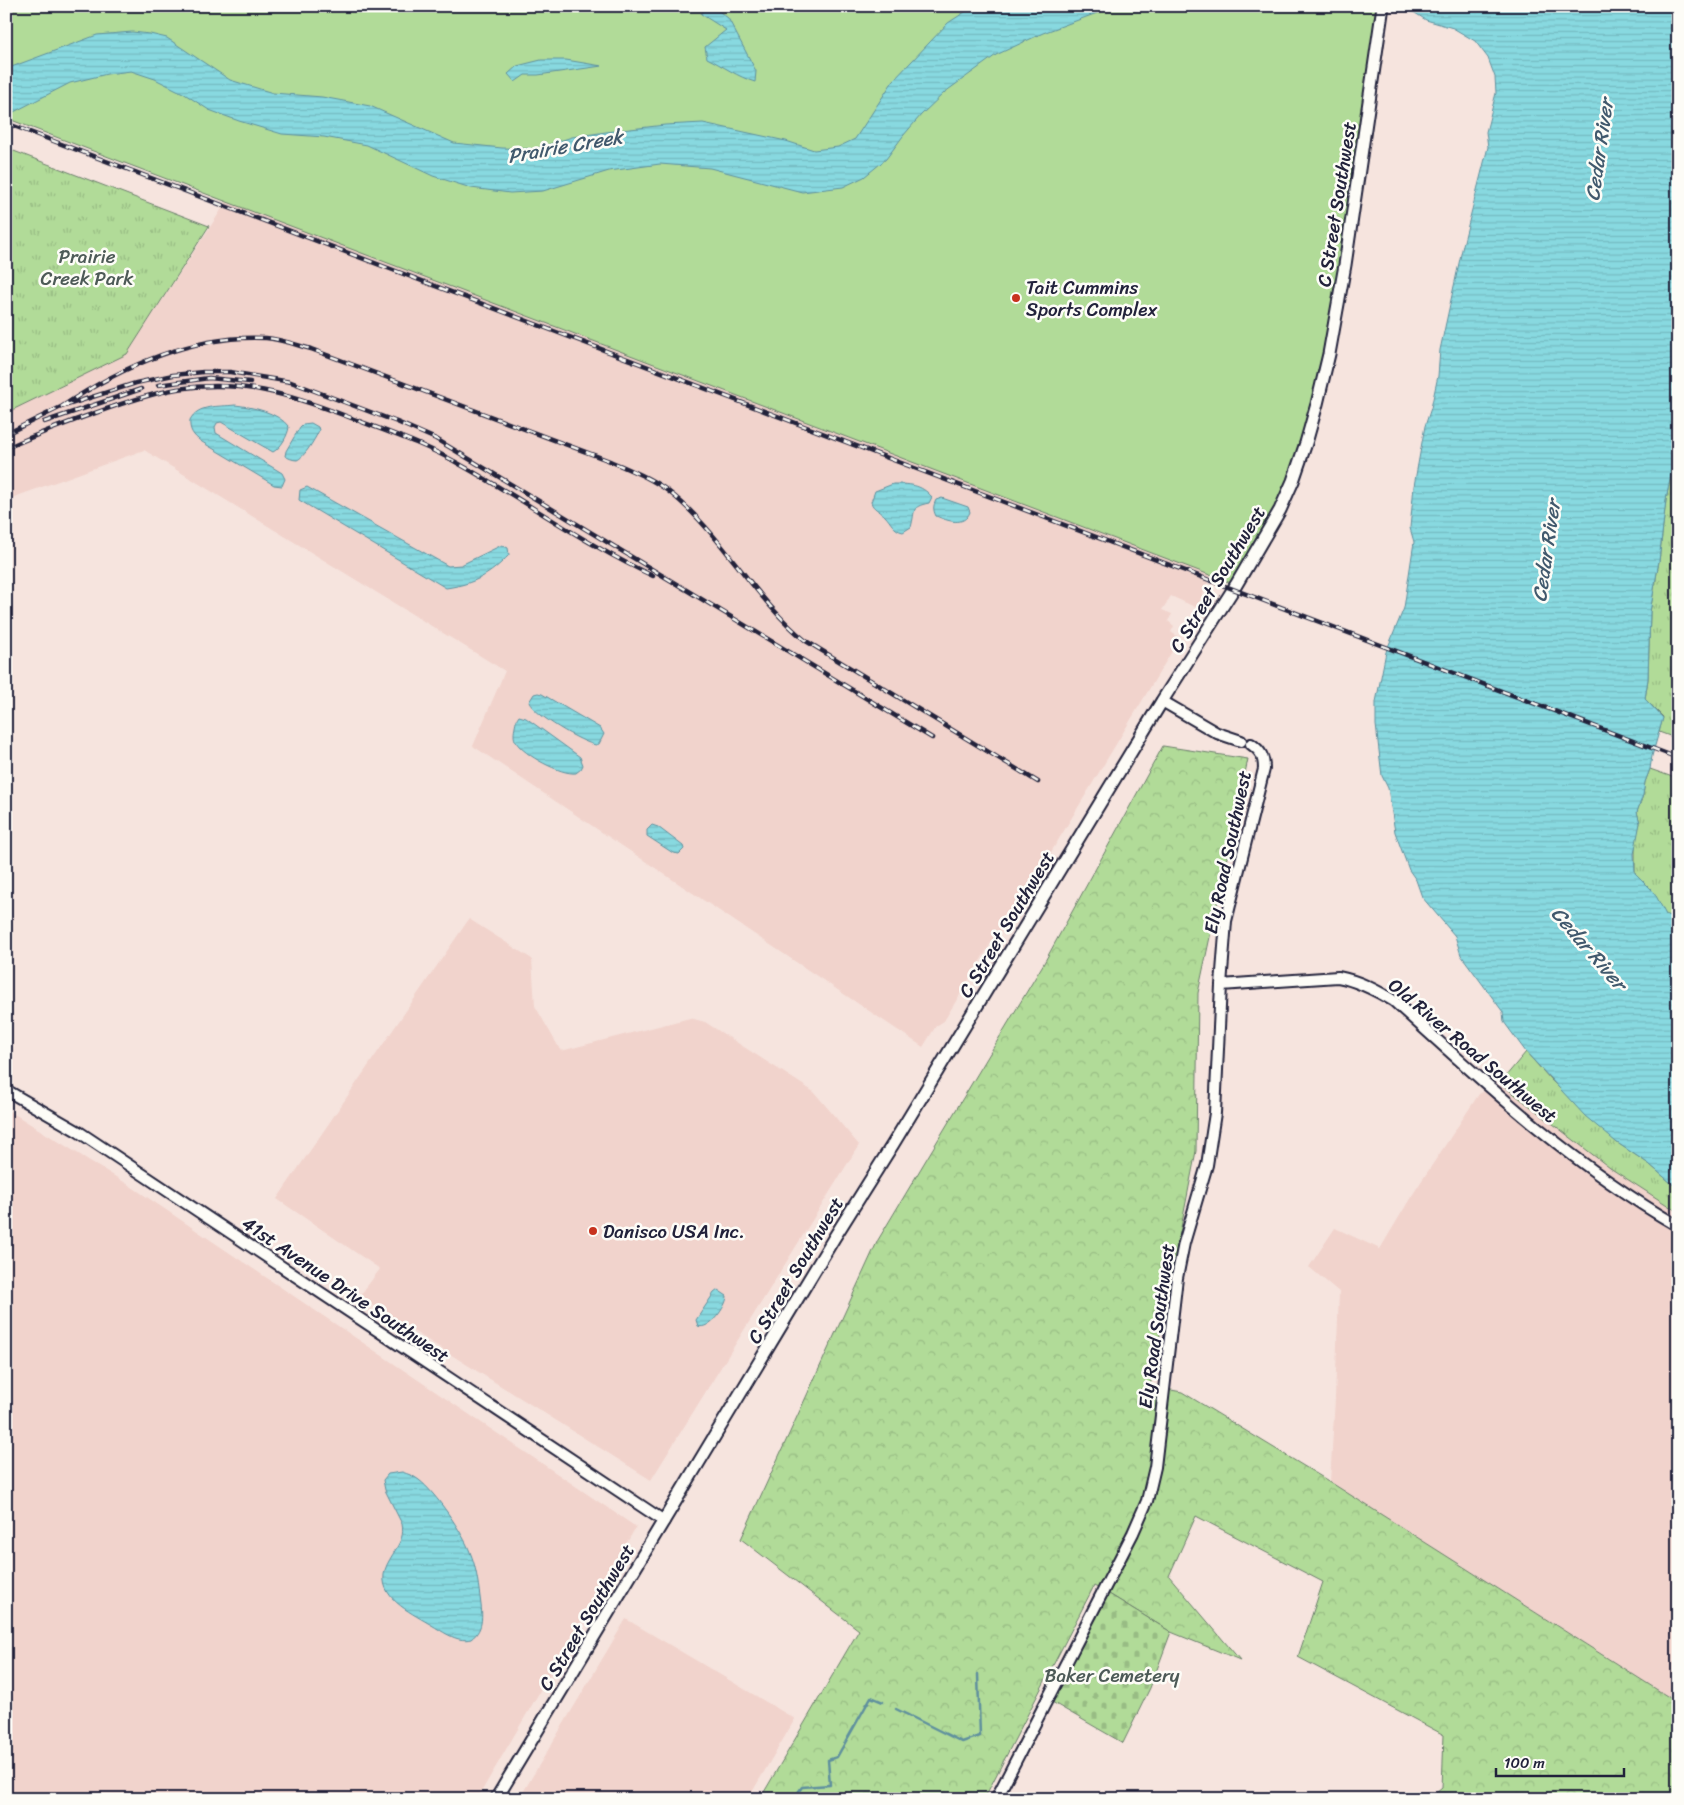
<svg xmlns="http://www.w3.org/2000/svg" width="1684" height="1805" font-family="Sriracha,sans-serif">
  <defs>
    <pattern id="forest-crowns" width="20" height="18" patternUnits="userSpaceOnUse" patternTransform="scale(1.25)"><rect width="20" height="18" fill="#b1db98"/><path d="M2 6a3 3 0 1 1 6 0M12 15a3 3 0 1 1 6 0" fill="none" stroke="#98bc84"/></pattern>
    <pattern id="cemetery-stones" width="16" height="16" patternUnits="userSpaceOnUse" patternTransform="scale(1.25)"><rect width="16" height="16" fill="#b1db98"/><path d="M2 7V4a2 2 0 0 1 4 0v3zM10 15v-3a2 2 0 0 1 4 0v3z" fill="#98bc84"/></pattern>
    <pattern id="park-tufts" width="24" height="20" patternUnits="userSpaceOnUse" patternTransform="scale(1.25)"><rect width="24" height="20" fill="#b1db98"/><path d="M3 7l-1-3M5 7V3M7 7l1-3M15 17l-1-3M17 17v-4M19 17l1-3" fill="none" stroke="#98bc84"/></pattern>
    <pattern id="water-rules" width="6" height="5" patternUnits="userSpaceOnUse" patternTransform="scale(1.25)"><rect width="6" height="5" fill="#88d9e0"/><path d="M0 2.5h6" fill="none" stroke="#75bac1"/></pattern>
  </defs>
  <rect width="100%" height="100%" fill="#f6e4de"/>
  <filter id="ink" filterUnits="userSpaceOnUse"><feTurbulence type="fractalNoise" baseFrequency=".02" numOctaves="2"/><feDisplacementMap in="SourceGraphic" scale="10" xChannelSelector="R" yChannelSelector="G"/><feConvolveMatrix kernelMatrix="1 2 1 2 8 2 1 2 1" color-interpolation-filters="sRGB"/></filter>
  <g filter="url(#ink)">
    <path fill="#f1d3cc" d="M227 201 1211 575 1197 608 1171 596 1162 610 1172 614 1168 621 1174 626 1171 632 1180 638 1006 927 997 933 944 1021 936 1026 923 1047 473 746 505 671 144 450 6 500V413L127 354Z
      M469 919 532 959 535 1006 561 1051 690 1018 705 1022 814 1092 859 1145 651 1480 359 1297 380 1269 277 1199Z
      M1500 1083 1610 1168 1678 1212V1703L1330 1482 1335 1398 1339 1292 1309 1267 1335 1228 1380 1249 1411 1197 1479 1094Z
      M6 1109 132 1187 636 1527 477 1799H6Z
      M626 1619 795 1719 748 1799H519Z"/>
    <path fill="#b1db98" stroke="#6a7e6a" d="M6 6H1383L1345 265 1297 470 1236 585 6 118Z"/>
    <path fill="url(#forest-crowns)" stroke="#6a7e6a" d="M1163 746 1248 759 1198 993 1196 1151 1150 1386 1182 1392 1330 1482 1678 1703V1799H1429L1442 1788 1444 1735 1298 1657 1323 1582 1196 1516 1169 1576 1240 1660 1171 1632 1109 1594 1094 1586 984 1799H760L859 1630 741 1539 878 1240 1044 963Z"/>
    <path fill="url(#cemetery-stones)" stroke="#6a7e6a" d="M1109 1594 1171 1632 1150 1688 1123 1743 1052 1702Z"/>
    <path fill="url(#park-tufts)" stroke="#6a7e6a" d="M6 148 209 226 127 354 6 413Z
      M1678 439V739L1659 732 1663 717 1645 699 1648 679 1650 612 1659 561 1666 500Z
      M1650 769 1678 779 1677 918 1666 915 1635 873V841L1640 823 1637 812 1643 795 1645 782Z
      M1526 1052 1551 1080 1616 1142 1649 1164 1678 1189V1212L1610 1168 1500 1083Z"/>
    <path fill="url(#water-rules)" stroke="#5f909e" d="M706 6H712L728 18 756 71 755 82C738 77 723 66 707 58L705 47 726 30 701 14Z
      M974 6H1116L1043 33 996 55 945 92 921 115 903 136 886 159 864 177 843 187 802 192 710 168 660 164 609 171 543 191 510 193 471 188 433 176 367 145 324 137 282 134 239 121 209 110 183 93 155 79 131 71 107 74 70 83 6 116V69L97 35 132 32 150 34 167 38 230 80 273 93 322 97 370 106 454 143 502 148 535 149 572 137 613 131 665 125 703 123 786 141 814 150 838 147 855 139 893 81 948 23Z
      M1404 6H1678V439L1666 500 1659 561 1650 612 1648 679 1645 699 1663 718 1652 756 1650 769 1645 782 1643 795 1637 812 1640 823 1634 854 1635 873 1654 892 1666 915 1678 917V1189L1649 1164 1616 1142 1585 1116 1526 1052 1504 1022 1503 1012 1461 955 1455 936 1422 897 1416 880 1409 870 1395 832 1388 788 1382 776 1376 725V702L1386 652 1404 608 1414 542 1410 528 1414 486 1425 426 1431 408 1438 376 1440 350 1463 245 1488 147 1486 132 1496 93 1495 77 1488 58 1475 41 1453 28 1426 20Z
      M541 60H566L602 66 538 75H525L515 82 508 74 517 66Z
      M235 405C252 407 278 412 289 427 288 435 281 448 273 452L221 422 217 423 215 427 216 433 282 473 285 479 282 486 274 485 202 442C193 436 189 430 190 420 198 404 219 407 235 405Z
      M311 423 318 427 319 430C317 436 304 458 297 460 293 460 288 458 285 456L286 451 300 427 303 424Z
      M893 484C909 484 921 484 932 497L929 503C910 507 916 510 911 527L903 532C893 530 891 522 885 516 879 510 873 509 871 502L875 491Z
      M307 487 448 566 461 565 502 545 508 548 509 555C490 575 474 584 446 588L299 500 300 490Z
      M942 498 968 507 970 512C964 527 948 521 936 516 933 510 933 506 936 500Z
      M538 693 542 694 600 728 604 734 599 744 596 745C582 743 533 714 529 702L534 694Z
      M519 716 526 718 580 757 583 765 581 769 576 773C561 775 524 755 516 742 513 737 514 732 515 727 516 722 516 720 519 716Z
      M652 825 658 827 683 846 684 849 679 854 673 853 647 836V830Z
      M718 1290 727 1296C727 1306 709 1331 698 1326L696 1320 714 1293Z
      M402 1472C408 1474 414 1476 419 1480 436 1493 463 1533 470 1552 476 1566 478 1582 480 1597 482 1613 485 1629 471 1639 456 1643 441 1630 428 1623 410 1612 377 1597 385 1570 387 1563 392 1556 396 1549 401 1540 404 1535 402 1524L385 1490 383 1480 388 1474Z"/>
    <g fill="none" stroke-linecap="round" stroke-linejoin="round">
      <path stroke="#5f909e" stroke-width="2.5" d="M896 1709 962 1742 980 1736 978 1674
        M793 1799 802 1787 830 1785 828 1760 837 1757 871 1697 883 1702"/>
      <g stroke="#22223b" stroke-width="14">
        <path id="tertiary" d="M1162 701 1217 733 1241 741
          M1221 985 1338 977C1359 981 1376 990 1394 1001 1483 1082 1573 1166 1678 1226
          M6 1090 79 1132 664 1521
          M996 1799 1133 1533 1147 1501 1155 1467 1177 1278 1184 1243 1207 1165 1215 1113 1221 985 1226 921 1264 769C1264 757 1261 751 1251 744"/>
      </g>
      <g stroke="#22223b" stroke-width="15">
        <path id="secondary" d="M496 1799 834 1238 893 1144 1162 701 1236 585 1280 510 1293 481 1306 443 1317 404 1329 354 1345 265 1383 6"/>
      </g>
      <use href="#tertiary" stroke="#fdfcf7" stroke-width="10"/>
      <use href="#secondary" stroke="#fdfcf7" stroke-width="11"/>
      <g stroke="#22223b" stroke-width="4.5">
        <path id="rail" d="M6 123 1678 758
          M158 385 209 378 250 382
          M61 407C121 367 192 334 266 338 281 339 296 345 311 349L610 461C630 470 651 478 668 491 722 533 753 598 806 641L1038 782
          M44 422 141 389
          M6 434 61 407 136 383 173 375 203 372H230L291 382 397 422 436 439 932 738
          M6 448C36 435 66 423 98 412 123 403 150 394 177 389 240 379 288 394 346 416 385 431 425 444 461 465 526 501 586 545 653 576"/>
      </g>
      <use href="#rail" stroke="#fdfcf7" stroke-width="2.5" stroke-dasharray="8" stroke-linecap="butt"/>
    </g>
  </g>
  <g fill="#c8321e" stroke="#fdfcf7" stroke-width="2">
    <circle cx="1016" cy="298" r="5"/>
    <circle cx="593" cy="1231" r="5"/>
  </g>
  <g text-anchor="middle" stroke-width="5" stroke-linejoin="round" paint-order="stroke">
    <g font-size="19" fill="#22223b" stroke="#fdfcf7">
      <text transform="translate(1336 204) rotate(-81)" y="7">C Street Southwest</text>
      <text transform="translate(1217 579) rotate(-59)" y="7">C Street Southwest</text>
      <text transform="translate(1227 852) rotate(-78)" y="7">Ely Road Southwest</text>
      <text transform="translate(1006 924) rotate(-59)" y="7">C Street Southwest</text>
      <text transform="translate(1473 1050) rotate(40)" y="7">Old River Road Southwest</text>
      <text transform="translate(795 1270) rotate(-59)" y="7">C Street Southwest</text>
      <text transform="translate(346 1289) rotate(34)" y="7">41st Avenue Drive Southwest</text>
      <text transform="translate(1156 1326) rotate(-82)" y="7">Ely Road Southwest</text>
      <text transform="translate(586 1617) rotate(-59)" y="7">C Street Southwest</text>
    </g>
    <g font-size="19" fill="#4d5a57" stroke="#fdfcf7">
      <text x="87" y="263">Prairie<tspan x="87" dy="22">Creek Park</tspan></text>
      <text x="1112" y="1682">Baker Cemetery</text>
    </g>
    <g font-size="19" fill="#22223b" stroke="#fdfcf7" text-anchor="start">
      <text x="1026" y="294">Tait Cummins<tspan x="1026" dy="22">Sports Complex</tspan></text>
      <text x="603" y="1238">Danisco USA Inc.</text>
    </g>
    <g font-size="20" font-style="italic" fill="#41596d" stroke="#fdfcf7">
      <text transform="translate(565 146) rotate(-10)" y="7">Prairie Creek</text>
      <text transform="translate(1599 150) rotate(-82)" y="7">Cedar River</text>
      <text transform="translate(1546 551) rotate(-82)" y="7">Cedar River</text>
      <text transform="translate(1589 948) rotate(49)" y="7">Cedar River</text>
    </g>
  </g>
  <rect width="1684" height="1805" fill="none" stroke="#fdfcf7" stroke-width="25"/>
  <rect x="12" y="12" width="1659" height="1780" fill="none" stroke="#22223b" stroke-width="2" filter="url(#ink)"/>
  <path d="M1496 1768v8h128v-8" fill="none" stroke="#22223b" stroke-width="2.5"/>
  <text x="1504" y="1768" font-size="15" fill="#22223b" stroke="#fdfcf7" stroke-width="4" paint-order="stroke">100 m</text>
</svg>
